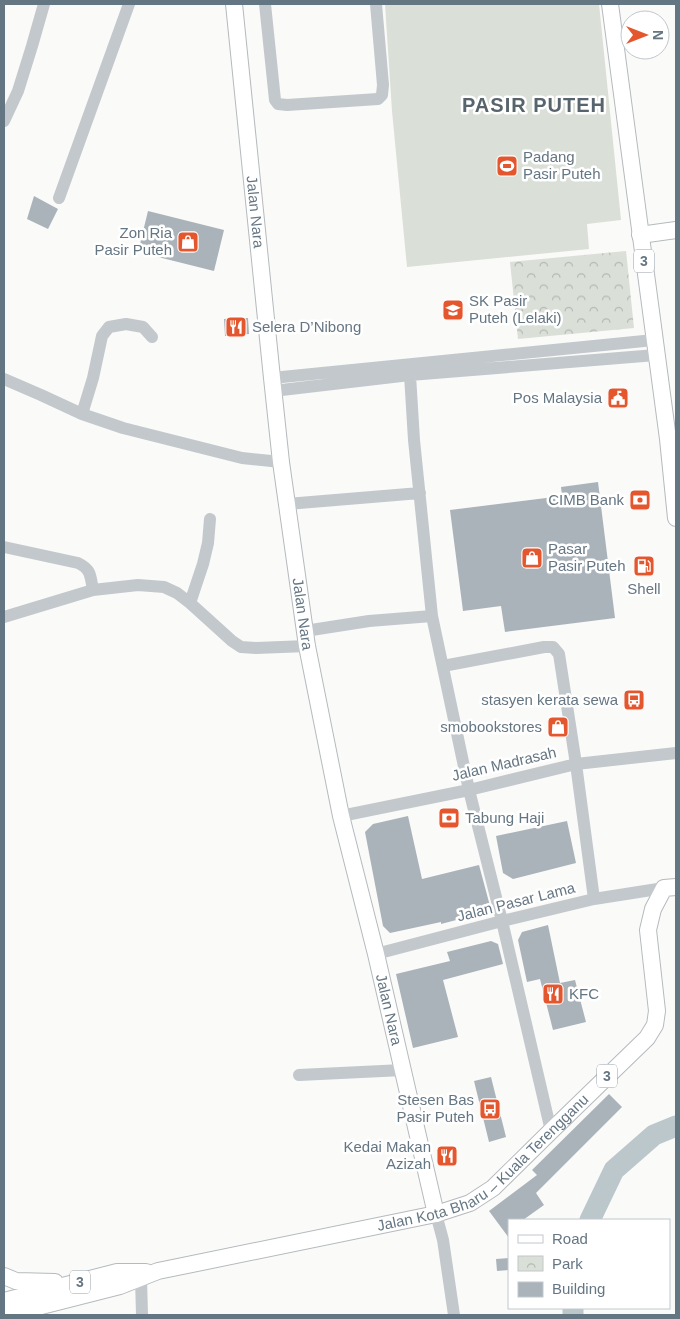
<svg xmlns="http://www.w3.org/2000/svg" width="680" height="1319" font-family="Helvetica,sans-serif">
  <defs>
    <pattern id="park-crowns" width="20" height="18" patternUnits="userSpaceOnUse" patternTransform="scale(1.25)"><rect width="20" height="18" fill="#dadfd7"/><path d="M2 6a3 3 0 1 1 6 0M12 15a3 3 0 1 1 6 0" fill="none" stroke="#b4b9b4"/></pattern>
  </defs>
  <rect width="100%" height="100%" fill="#fafaf8"/>
  <path fill="#dadfd7" d="M385 4H599L621 220 587 224 589 249 407 267 392 111Z"/>
  <path fill="url(#park-crowns)" d="M626 251 634 328 518 339 510 262Z"/>
  <g fill="none" stroke-linecap="round" stroke-linejoin="round">
    <path stroke="#bbc7cb" stroke-width="21" d="M590 1220 614 1170 654 1135 676 1126
      M573 1315V1308"/>
  </g>
  <path fill="#aab3b9" d="M34 196 58 209 48 229 27 219Z
    M148 211 224 230 214 271 138 252Z
    M248 318 249 334 225 336 224 319Z
    M598 482 615 618 505 632 501 606 463 611 450 510 562 496 561 487Z
    M408 816 422 879 479 865 490 906 483 913 441 924V922L390 933 383 926 365 832 373 824Z
    M567 821 576 863 513 879 503 873 496 836Z
    M548 925 560 983 575 980 586 1022 553 1030 540 979 527 982 518 940 522 932Z
    M491 941 498 944 503 964 443 980 458 1037 413 1048 396 974 450 961 447 952Z
    M491 1077 506 1137 489 1142 474 1081Z
    M609 1094 622 1107 536 1193 544 1205 523 1220H509V1238L489 1211 537 1175 532 1170Z
    M509 1258V1270L497 1271 496 1259Z"/>
  <g fill="none" stroke-linecap="round" stroke-linejoin="round">
    <g stroke="#b5babe" stroke-width="18">
      <g id="major">
        <path id="s1" d="M234 4 272 378 281 462 307 646 341 816 376 954 436 1214"/>
        <path d="M610 4 668 439 676 518"/>
        <path d="M640 235 676 230"/>
        <path d="M4 1276 16 1281 55 1282"/>
        <path d="M4 1301 117 1272H146"/>
        <path id="s2" d="M6 1315 120 1286 158 1271 436 1214 470 1203 493 1188 551 1131 647 1038 655 1025 657 1011 648 930 653 909 664 888 676 887"/>
      </g>
    </g>
    <path stroke="#c3c8cc" stroke-width="12" d="M265 4 275 100 278 104 287 105 378 99 382 95 383 85 376 4
      M4 121 18 91 32 46 44 4
      M59 198 129 4
      M410 375 414 440 432 616 469 790 502 921 551 1131
      M272 378 654 340
      M4 379 41 395 82 414 123 428 242 458 281 462
      M273 391 410 375 656 355
      M82 414 93 378 102 336 109 327 126 324 143 327 152 337
      M287 504 420 493
      M4 547 78 563C92 570 90 576 93 590
      M190 603 203 564 208 543 210 519
      M4 617 93 590 138 585 164 587 177 593 190 603 232 641 241 647 256 648 307 646
      M305 631 369 621 432 616
      M443 666 544 647H553L559 654 576 764 594 899
      M341 816 469 790 576 764 676 753
      M376 954 502 921 594 899 664 888
      M299 1075 403 1070
      M436 1214 443 1240 454 1315
      M141 1278 142 1315"/>
    <use href="#major" stroke="#fff" stroke-width="16"/>
  </g>
  <defs>
    <g id="stadium-square" transform="scale(1.125)"><rect x="-9" y="-9" width="18" height="18" rx="4" fill="#e4572e" stroke="#fff"/><path d="M0-5a6.5 5 0 1 0 0 10a6.5 5 0 1 0 0-10ZM-3.5-1.8h7v3.6h-7Z" fill="#fff"/></g>
    <g id="shop-square" transform="scale(1.125)"><rect x="-9" y="-9" width="18" height="18" rx="4" fill="#e4572e" stroke="#fff"/><path d="M-5-2.5h2.3a2.7 3.5 0 0 1 5.4 0H5L5.5 6h-11ZM-1.5-2.5h3a1.5 2.3 0 0 0-3 0Z" fill="#fff"/></g>
    <g id="school-square" transform="scale(1.125)"><rect x="-9" y="-9" width="18" height="18" rx="4" fill="#e4572e" stroke="#fff"/><path d="M0-5L7-2L0 1L-7-2ZM-4 1L0 2.5L4 1V4Q0 6-4 4Z" fill="#fff"/></g>
    <g id="restaurant-square" transform="scale(1.125)"><rect x="-9" y="-9" width="18" height="18" rx="4" fill="#e4572e" stroke="#fff"/><path d="M-5-6h1v4h1v-4h1v4h1v-4h1v5L-1.5 .5V6h-2V.5L-5-1ZM5-6V6H3V1.5H1.5Q1.5-4 5-6Z" fill="#fff"/></g>
    <g id="civic-square" transform="scale(1.125)"><rect x="-9" y="-9" width="18" height="18" rx="4" fill="#e4572e" stroke="#fff"/><path d="M-.6-6.5H3V-4.5H.6V-3L4-1V1h2V6H-6V1h2V-1L-.6-3ZM-1.2 2.5V6h2.4V2.5Z" fill="#fff"/></g>
    <g id="bank-square" transform="scale(1.125)"><rect x="-9" y="-9" width="18" height="18" rx="4" fill="#e4572e" stroke="#fff"/><path d="M-6-4H6V4H-6ZM0-2.3a2.3 2.3 0 1 0 0 4.6a2.3 2.3 0 1 0 0-4.6Z" fill="#fff"/></g>
    <g id="fuel-square" transform="scale(1.125)"><rect x="-9" y="-9" width="18" height="18" rx="4" fill="#e4572e" stroke="#fff"/><path d="M-5.5-6h7V0h2V4h1.3V-2.5L3-4.5l.8-.8L6-3V5H2.5V1h-1V6h-7ZM-4.2-4.7v3.2H.2V-4.7Z" fill="#fff"/></g>
    <g id="bus-square" transform="scale(1.125)"><rect x="-9" y="-9" width="18" height="18" rx="4" fill="#e4572e" stroke="#fff"/><path d="M-5-6H5V4H4V6H2V4H-2V6H-4V4H-5ZM-3.5-4V0h7V-4ZM-3.5 1.2v1.5H-2V1.2ZM2 1.2v1.5H3.5V1.2Z" fill="#fff"/></g>
  </defs>
  <g fill-rule="evenodd">
    <use href="#stadium-square" x="507" y="166"/>
    <use href="#shop-square" x="188" y="242"/>
    <use href="#school-square" x="453" y="310"/>
    <use href="#restaurant-square" x="236" y="327"/>
    <use href="#civic-square" x="618" y="398"/>
    <use href="#bank-square" x="640" y="500"/>
    <use href="#shop-square" x="532" y="558"/>
    <use href="#fuel-square" x="644" y="566"/>
    <use href="#bus-square" x="634" y="700"/>
    <use href="#shop-square" x="558" y="727"/>
    <use href="#bank-square" x="449" y="818"/>
    <use href="#restaurant-square" x="553" y="994"/>
    <use href="#bus-square" x="490" y="1109"/>
    <use href="#restaurant-square" x="447" y="1156"/>
  </g>
  <g text-anchor="middle" stroke-width="5" stroke-linejoin="round" paint-order="stroke">
    <g fill="#fff" stroke="#939fa8" stroke-width="1">
      <rect x="634" y="249.5" width="20" height="23" rx="4"/>
      <rect x="597" y="1064.5" width="20" height="23" rx="4"/>
      <rect x="70" y="1270.5" width="20" height="23" rx="4"/>
    </g>
    <g font-size="14" font-weight="bold" fill="#657683">
      <text x="644" y="266">3</text>
      <text x="607" y="1081">3</text>
      <text x="80" y="1287">3</text>
    </g>
    <g font-size="15" fill="#657683" stroke="#fff" text-anchor="end">
      <text x="523" y="162" text-anchor="start">Padang<tspan x="523" dy="17">Pasir Puteh</tspan></text>
      <text x="172" y="238">Zon Ria<tspan x="172" dy="17">Pasir Puteh</tspan></text>
      <text x="469" y="306" text-anchor="start">SK Pasir<tspan x="469" dy="17">Puteh (Lelaki)</tspan></text>
      <text x="252" y="332" text-anchor="start">Selera D’Nibong</text>
      <text x="602" y="403">Pos Malaysia</text>
      <text x="624" y="505">CIMB Bank</text>
      <text x="548" y="554" text-anchor="start">Pasar<tspan x="548" dy="17">Pasir Puteh</tspan></text>
      <text x="644" y="594" text-anchor="middle">Shell</text>
      <text x="618" y="705">stasyen kerata sewa</text>
      <text x="542" y="732">smobookstores</text>
      <text x="465" y="823" text-anchor="start">Tabung Haji</text>
      <text x="569" y="999" text-anchor="start">KFC</text>
      <text x="474" y="1105">Stesen Bas<tspan x="474" dy="17">Pasir Puteh</tspan></text>
      <text x="431" y="1152">Kedai Makan<tspan x="431" dy="17">Azizah</tspan></text>
    </g>
    <g font-size="15" fill="#657683" stroke="#fff">
      <text dy="5" stroke="none"><textPath href="#s1" startOffset="209">Jalan Nara</textPath></text>
      <text dy="5" stroke="none"><textPath href="#s1" startOffset="614">Jalan Nara</textPath></text>
      <text transform="translate(504 764) rotate(-13)" y="5">Jalan Madrasah</text>
      <text transform="translate(516 902) rotate(-14)" y="5">Jalan Pasar Lama</text>
      <text dy="5" stroke="none"><textPath href="#s1" startOffset="1019">Jalan Nara</textPath></text>
      <text dy="5" stroke="none"><textPath href="#s2" startOffset="509">Jalan Kota Bharu – Kuala Terengganu</textPath></text>
    </g>
    <g font-size="20" font-weight="bold" letter-spacing="1" fill="#57646e" stroke="#fff">
      <text x="534" y="112">PASIR PUTEH</text>
    </g>
  </g>
  <rect width="680" height="1319" fill="none" stroke="#657683" stroke-width="10"/>
  <rect x="508" y="1219" width="162" height="90" fill="#ffffff" stroke="#c1c8cd"/>
  <rect x="518" y="1235" width="25" height="8" fill="#ffffff" stroke="#c1c8cd"/>
  <text x="552" y="1244" font-size="15" fill="#657683">Road</text>
  <rect x="518" y="1256" width="25" height="15" fill="url(#park-crowns)" stroke="#c1c8cd"/>
  <text x="552" y="1269" font-size="15" fill="#657683">Park</text>
  <rect x="518" y="1282" width="25" height="15" fill="#aab3b9" stroke="#c1c8cd"/>
  <text x="552" y="1294" font-size="15" fill="#657683">Building</text>
  <g transform="translate(645 35) rotate(90)"><circle r="24" fill="#ffffff" stroke="#c1c8cd"/>
  <path d="M0-4L9 19L0 12L-9 19Z" fill="#e4572e"/>
  <text y="-8" font-size="14" font-weight="bold" text-anchor="middle" fill="#657683">N</text>
  </g>
</svg>
